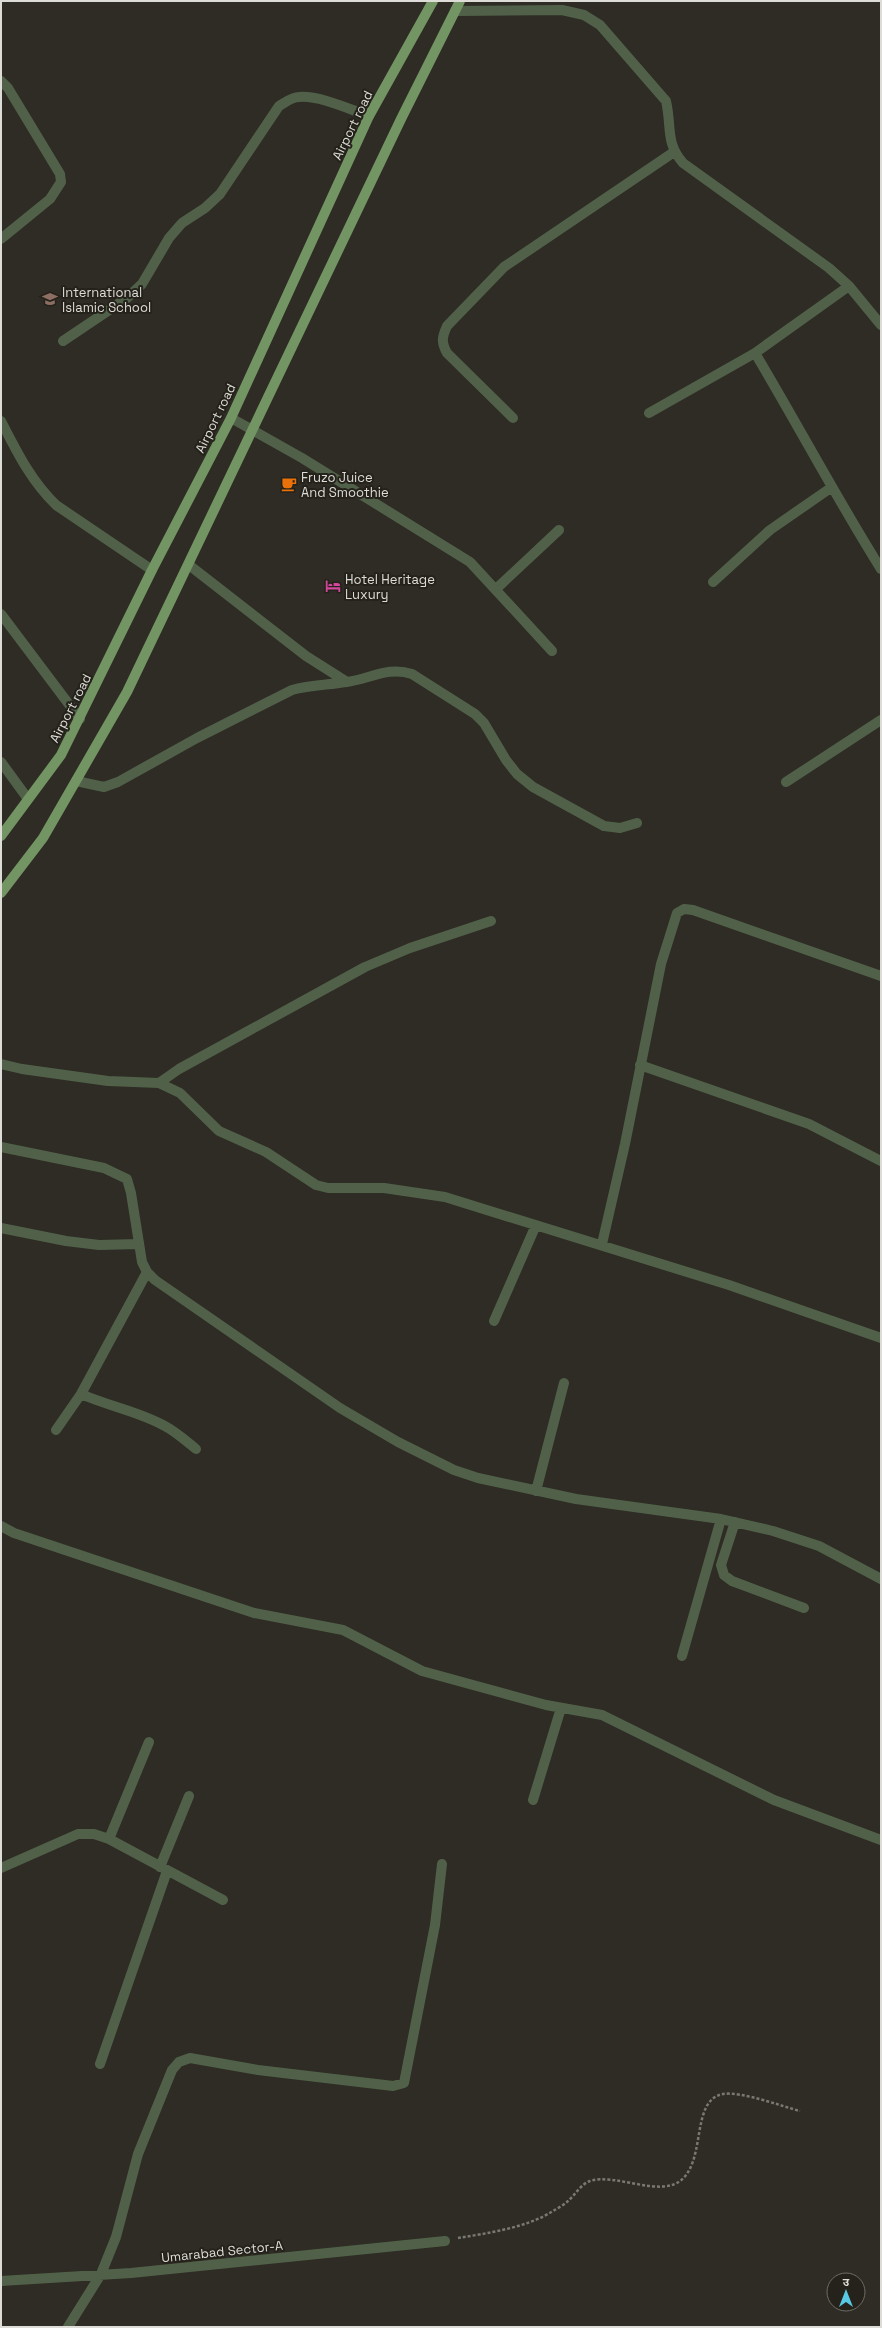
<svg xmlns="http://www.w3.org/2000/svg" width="882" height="2328" font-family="'Space Grotesk','Noto Sans Devanagari',sans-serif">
  <rect width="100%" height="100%" fill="#2e2c24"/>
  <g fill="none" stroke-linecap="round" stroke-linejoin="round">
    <path stroke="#797871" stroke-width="2.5" stroke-dasharray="3 2" stroke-linecap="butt" d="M458 2238C488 2233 526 2228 553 2211 558 2208 564 2205 568 2201 575 2195 581 2184 590 2181 615 2173 659 2197 680 2181 707 2161 690 2100 723 2094 741 2091 781 2106 800 2111"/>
    <path stroke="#516149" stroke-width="10" d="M455 11 562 10 584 15 600 25 666 101C672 127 665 142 683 163L829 268 849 286 881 325
      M1 81 8 88 60 174 61 182 50 199 1 239
      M63 341 127 298 142 284 169 238 182 223 205 208 220 194 279 106C286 102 292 97 299 97 319 95 351 110 369 116
      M755 353C798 425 837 499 881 569
      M649 413 755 353 849 286
      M231 418 302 458 470 562 552 651
      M513 418 447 353C441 342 442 337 447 326L504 267 674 152
      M1 421C17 452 31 481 56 505L152 570
      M189 565 306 656 347 682
      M713 582 770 530 832 487
      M496 589 559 530
      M1 614 80 719
      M1 762 28 799
      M76 781 104 787 118 782 197 738 292 690C310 685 328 685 346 682 370 679 388 666 412 674L475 714 484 723 506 760 517 774 533 787 604 826 620 828 637 823
      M786 782 881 720
      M1 1064 22 1069 108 1081 159 1083 180 1093 219 1131 266 1152 316 1185 328 1188H384L445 1197 729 1285 881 1338
      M640 1065 809 1124 881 1161
      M159 1083 179 1069 365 967 410 948 491 921
      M1 1147 104 1168 127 1179 131 1193 142 1262 147 1272 155 1280 340 1408 398 1442 454 1470 478 1478 576 1499 721 1519 773 1531 819 1546 881 1579
      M1 1228 66 1241 99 1245 138 1244
      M602 1244 625 1144 661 964 677 913 684 909 693 910 881 976
      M494 1321 536 1225
      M81 1394C108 1406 137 1411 163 1425 175 1431 185 1440 196 1449
      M56 1430 81 1394 147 1272
      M536 1491 564 1383
      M735 1522 721 1565 724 1575 732 1581 804 1608
      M1 1526 14 1533 254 1613 343 1630 422 1671 546 1705 602 1715 774 1800 881 1840
      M682 1656 721 1519
      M533 1800 561 1708
      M109 1839 149 1742
      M160 1867 189 1796
      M1 1868 78 1834H94L109 1839 223 1900
      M100 2064 167 1871
      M1 2281 131 2273 445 2241
      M68 2327 101 2274 116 2237 138 2154 172 2070 179 2062 190 2058 258 2070 393 2086 404 2083 435 1925 442 1864"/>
    <path stroke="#739563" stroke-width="10" d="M1 836 61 755 152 570 231 418 369 116 433 1
      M1 893 43 838 127 692 401 119 460 1"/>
  </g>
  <defs>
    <g id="school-bare" transform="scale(1.2)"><path d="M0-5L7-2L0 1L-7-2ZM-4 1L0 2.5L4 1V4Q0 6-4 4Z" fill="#8d6e63" stroke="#24221a" stroke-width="2.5" paint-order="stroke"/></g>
    <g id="cafe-bare" transform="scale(1.2)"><path d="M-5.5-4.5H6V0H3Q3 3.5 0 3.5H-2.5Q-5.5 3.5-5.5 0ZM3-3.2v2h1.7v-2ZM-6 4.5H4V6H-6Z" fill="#e8710a" stroke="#24221a" stroke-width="2.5" paint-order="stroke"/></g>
    <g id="hotel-bare" transform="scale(1.2)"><path d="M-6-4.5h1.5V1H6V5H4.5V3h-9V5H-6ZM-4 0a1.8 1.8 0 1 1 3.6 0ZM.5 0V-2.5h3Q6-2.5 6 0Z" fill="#d1479c" stroke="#24221a" stroke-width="2.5" paint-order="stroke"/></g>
  </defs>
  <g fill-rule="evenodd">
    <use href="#school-bare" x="50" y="299"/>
    <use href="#cafe-bare" x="289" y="484"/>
    <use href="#hotel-bare" x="333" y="586"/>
  </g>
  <g text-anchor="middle" stroke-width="4" stroke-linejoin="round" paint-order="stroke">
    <g font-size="13" fill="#dddcd7" stroke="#24221a">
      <text transform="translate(352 125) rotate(-64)" y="5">Airport road</text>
      <text transform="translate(215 418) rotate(-64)" y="5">Airport road</text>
      <text transform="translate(70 708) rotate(-63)" y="5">Airport road</text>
      <text transform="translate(222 2251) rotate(-6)" y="5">Umarabad Sector-A</text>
    </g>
    <g font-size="13" fill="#dddcd7" stroke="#24221a" text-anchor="start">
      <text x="62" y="297">International<tspan x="62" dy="15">Islamic School</tspan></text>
      <text x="301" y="482">Fruzo Juice<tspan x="301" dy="15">And Smoothie</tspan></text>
      <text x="345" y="584">Hotel Heritage<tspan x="345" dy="15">Luxury</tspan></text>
    </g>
  </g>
  <rect width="882" height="2328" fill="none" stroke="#dddcd7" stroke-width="4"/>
  <g transform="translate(846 2292)"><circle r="19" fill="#24221a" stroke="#6e6c66"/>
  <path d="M0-3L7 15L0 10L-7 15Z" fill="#59c8e4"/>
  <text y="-6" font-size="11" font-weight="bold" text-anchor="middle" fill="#dddcd7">उ</text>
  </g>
</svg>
